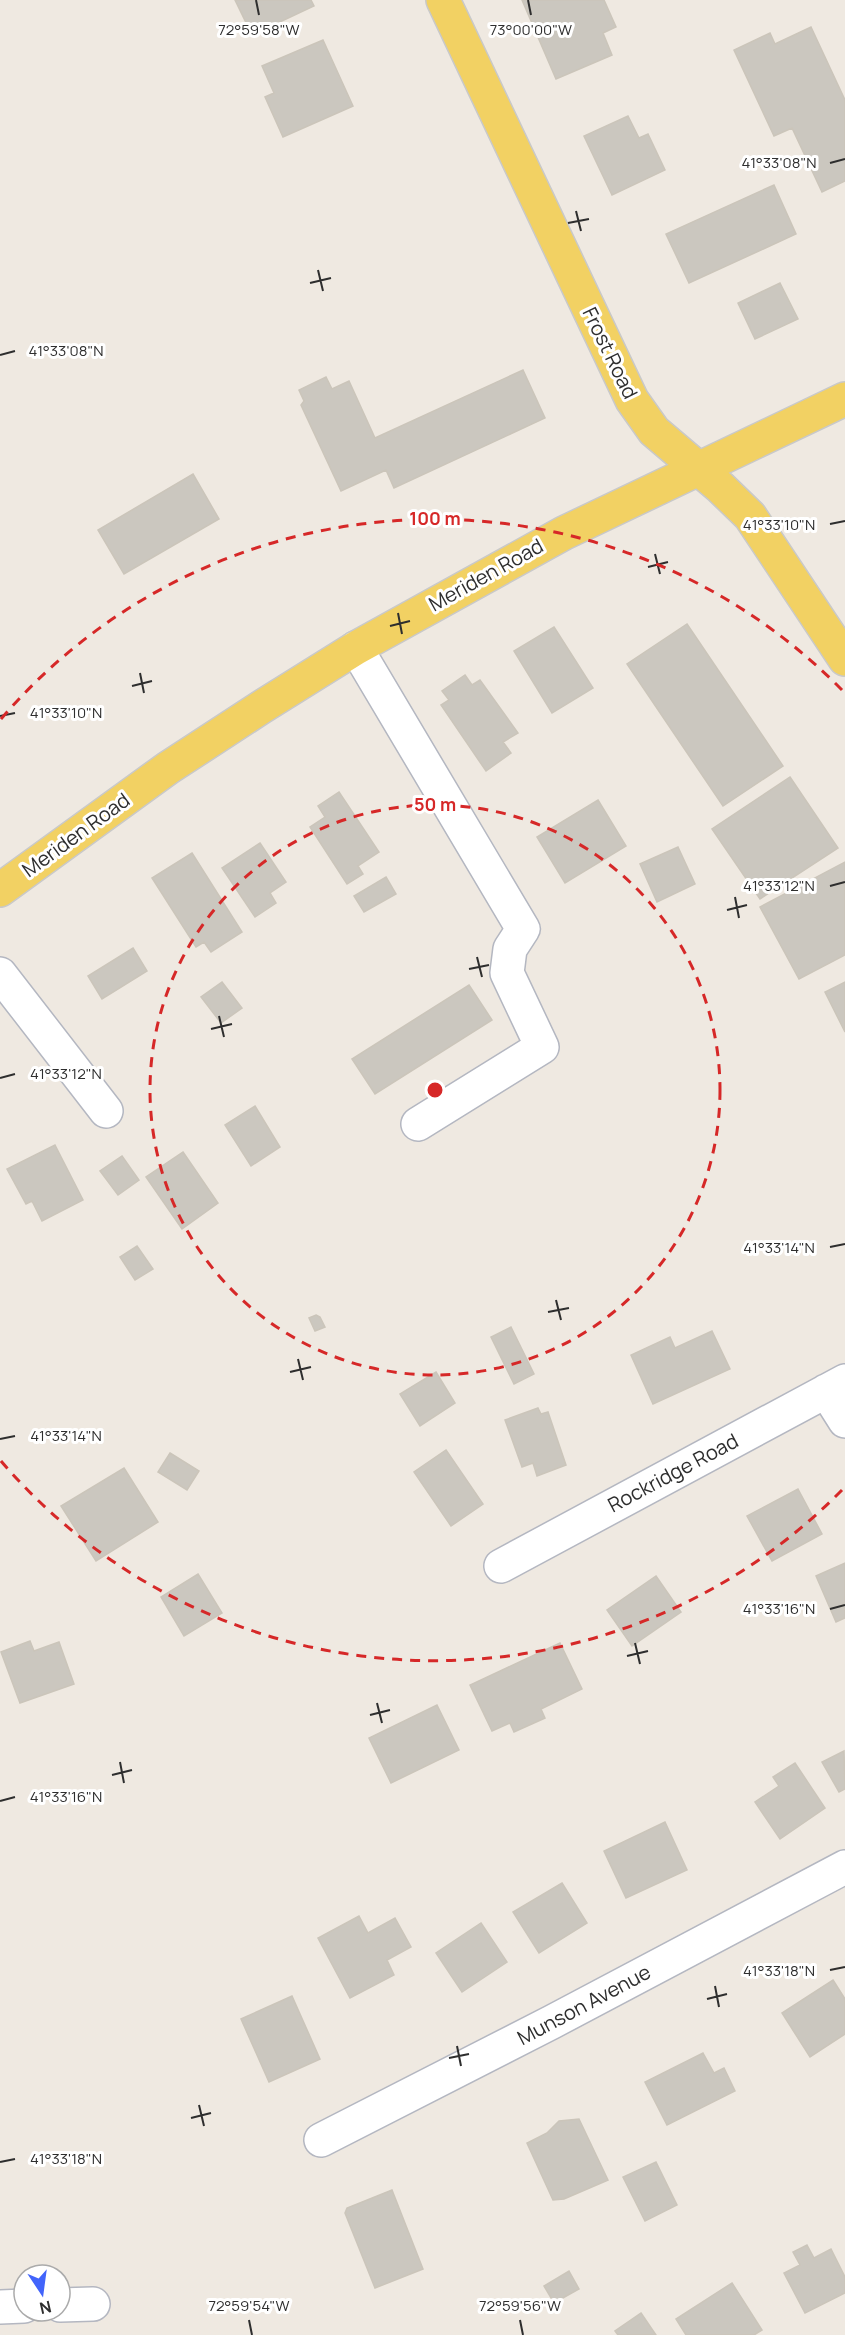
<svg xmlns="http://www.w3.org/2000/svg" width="845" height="2335" font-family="Manrope,sans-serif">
  <rect width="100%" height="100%" fill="#efe9e1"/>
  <path fill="#cbc7bf" stroke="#cbc5ba" stroke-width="1.5" d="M235 0H311L314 6 252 35Z
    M522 0H604L616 27 603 33 612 55 556 79Z
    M811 27 845 100V181L822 192 792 128 774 136 734 50 770 33 775 44Z
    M323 40 353 106 283 137 265 97 274 93 262 66Z
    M628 116 639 138 648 134 665 170 612 195 584 136Z
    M774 185 796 234 689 283 666 234Z
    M780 283 798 319 755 339 738 303Z
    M523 370 545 418 394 488 386 470 341 491 301 405 304 401 299 390 326 377 332 389 349 381 375 438Z
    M193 474 219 519 124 574 98 530Z
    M687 624 783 766 723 806 627 664Z
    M554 627 593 688 552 713 514 651Z
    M465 675 472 685 480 680 518 733 503 742 511 753 486 771 441 705 449 700 442 691Z
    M790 777 838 848 760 899 712 829Z
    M339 792 379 852 358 866 363 874 347 884 310 827 325 817 318 806Z
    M598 800 626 846 565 883 537 837Z
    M260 843 286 882 270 893 276 903 255 917 222 868Z
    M678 847 695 884 657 902 640 864Z
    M192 853 242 932 211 952 204 942 196 947 152 878Z
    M845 862V955L799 979 760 907Z
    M386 877 396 894 364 912 354 896Z
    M133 948 147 971 102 999 88 976Z
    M222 982 242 1008 221 1023 201 997Z
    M845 982V1032L825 992Z
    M469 985 492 1020 375 1094 352 1059Z
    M255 1106 280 1147 251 1166 225 1125Z
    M55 1145 83 1200 42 1221 32 1201 26 1204 7 1169Z
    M183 1152 218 1203 182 1229 146 1177Z
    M122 1156 139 1180 118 1195 100 1171Z
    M137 1246 153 1269 135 1280 120 1257Z
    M316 1315 320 1317 325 1327 315 1331 309 1318Z
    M511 1327 534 1374 514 1384 491 1337Z
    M712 1331 730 1369 653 1404 631 1355 670 1337 675 1348Z
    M436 1372 455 1403 420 1426 400 1394Z
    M538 1408 541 1414 548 1412 566 1465 537 1476 533 1463 522 1467 505 1420Z
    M446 1450 483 1504 451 1526 414 1472Z
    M170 1453 199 1471 187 1490 158 1472Z
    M124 1468 158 1522 96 1561 61 1506Z
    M798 1489 822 1534 772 1561 747 1516Z
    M845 1563V1618L836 1622 816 1576Z
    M198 1574 222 1613 184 1636 161 1597Z
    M656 1576 681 1612 632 1646 607 1610Z
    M30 1641 34 1651 59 1642 74 1684 20 1703 1 1652Z
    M560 1643 582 1689 541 1709 545 1718 514 1732 510 1723 492 1731 470 1685Z
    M437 1705 459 1750 391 1783 369 1738Z
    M844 1751 845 1789 839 1792 822 1762Z
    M795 1763 825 1808 780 1839 755 1802 779 1786 773 1777Z
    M665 1822 687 1870 626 1898 604 1851Z
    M562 1883 587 1923 539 1953 513 1912Z
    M359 1916 368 1933 395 1918 411 1947 387 1960 394 1975 350 1998 318 1938Z
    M481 1923 507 1962 462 1992 436 1953Z
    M833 1980 845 1999V2034L810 2057 782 2013Z
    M292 1996 320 2059 269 2082 241 2019Z
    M703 2053 714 2073 724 2068 735 2091 667 2125 645 2082Z
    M579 2119 608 2180 564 2199 553 2200 527 2143 547 2133 559 2121Z
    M656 2162 677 2205 645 2221 623 2177Z
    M392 2190 423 2269 375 2288 345 2213 347 2208Z
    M807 2245 814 2258 831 2249 845 2277V2293L805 2313 784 2273 800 2265 793 2252Z
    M569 2271 579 2289 554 2303 544 2286Z
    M732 2283 762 2330 754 2335H686L676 2319Z
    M641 2313 656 2335H618L615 2331Z"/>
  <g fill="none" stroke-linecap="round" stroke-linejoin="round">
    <g stroke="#b4b7c1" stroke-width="36">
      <path id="minor" d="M356 648 523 929 510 949 507 973 542 1047 418 1124
        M0 974 106 1111
        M826 1391 845 1421
        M501 1566 845 1381
        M321 2140 552 2022 845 1867
        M60 2305 93 2304
        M0 2307 24 2306"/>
    </g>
    <g stroke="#c9c9c9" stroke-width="36">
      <path id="major" d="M443 0 632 400 654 431 720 487 750 516 845 659
        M0 890 168 768 260 708 356 648 564 533 845 399"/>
    </g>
    <use href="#minor" stroke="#fff" stroke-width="33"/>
    <use href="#major" stroke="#f2d163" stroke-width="33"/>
  </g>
  <path fill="none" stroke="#2e2e2e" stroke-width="2" d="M256 0 259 15M528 0 531 15M830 163 845 159M576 211 581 231M568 223 589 219M318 270 323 291M310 283 331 278M0 355 15 351M830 524 845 521M655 554 660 574M648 567 668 562M398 613 402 634M390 626 410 621M140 673 144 693M132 686 152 681M0 716 15 713M830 886 845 882M735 897 739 918M727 910 747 905M477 957 482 977M469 969 489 965M219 1016 224 1037M211 1029 232 1024M0 1078 15 1074M830 1247 845 1244M556 1300 561 1320M548 1312 569 1308M298 1359 303 1380M290 1372 311 1367M0 1439 15 1436M830 1609 845 1605M635 1643 640 1664M627 1656 648 1651M377 1703 382 1723M370 1715 390 1710M120 1762 124 1783M112 1775 132 1770M0 1801 15 1797M830 1970 845 1967M715 1986 719 2007M707 1999 727 1994M457 2046 461 2066M449 2058 469 2054M199 2105 204 2126M191 2118 211 2113M0 2162 15 2159M249 2320 252 2335M520 2320 523 2335"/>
  <g fill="none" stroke="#d62828" stroke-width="3" stroke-dasharray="10 8">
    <circle cx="435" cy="1090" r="285"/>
    <path d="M842 1490A571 571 0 0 1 1 1461M1 719A571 571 0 0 1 842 690"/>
  </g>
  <g text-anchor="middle" stroke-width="6" stroke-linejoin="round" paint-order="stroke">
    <g font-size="20" fill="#2e2e2e" stroke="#fff">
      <text transform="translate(610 353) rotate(64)" y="7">Frost Road</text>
      <text transform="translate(486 575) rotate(-29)" y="7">Meriden Road</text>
      <text transform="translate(76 835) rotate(-36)" y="7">Meriden Road</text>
      <text transform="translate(673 1473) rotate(-28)" y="7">Rockridge Road</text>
      <text transform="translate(584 2005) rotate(-28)" y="7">Munson Avenue</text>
    </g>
  </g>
  <g font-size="15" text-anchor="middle" fill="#2e2e2e" stroke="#fff" stroke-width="6" stroke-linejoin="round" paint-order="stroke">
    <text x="259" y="35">72°59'58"W</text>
    <text x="531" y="35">73°00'00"W</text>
    <text x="779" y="168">41°33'08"N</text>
    <text x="66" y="356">41°33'08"N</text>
    <text x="779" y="530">41°33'10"N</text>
    <text x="66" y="718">41°33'10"N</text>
    <text x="779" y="891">41°33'12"N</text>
    <text x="66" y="1079">41°33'12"N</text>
    <text x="779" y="1253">41°33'14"N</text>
    <text x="66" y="1441">41°33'14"N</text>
    <text x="779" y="1614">41°33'16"N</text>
    <text x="66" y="1802">41°33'16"N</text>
    <text x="779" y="1976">41°33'18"N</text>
    <text x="66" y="2164">41°33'18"N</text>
    <text x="249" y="2311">72°59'54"W</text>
    <text x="520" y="2311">72°59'56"W</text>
  </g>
  <circle cx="435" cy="1090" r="9" fill="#d62828" stroke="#fff" stroke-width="3"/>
  <g font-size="18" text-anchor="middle" font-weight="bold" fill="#d62828" stroke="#fff" stroke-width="6" stroke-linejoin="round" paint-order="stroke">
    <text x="435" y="525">100 m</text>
    <text x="435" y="811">50 m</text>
  </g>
  <g transform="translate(42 2293) rotate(167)"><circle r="28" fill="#ffffff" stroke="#ababab" stroke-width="1.5"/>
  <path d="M0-4.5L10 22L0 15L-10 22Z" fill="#4264fb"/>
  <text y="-9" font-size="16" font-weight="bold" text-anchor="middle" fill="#2e2e2e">N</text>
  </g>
</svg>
